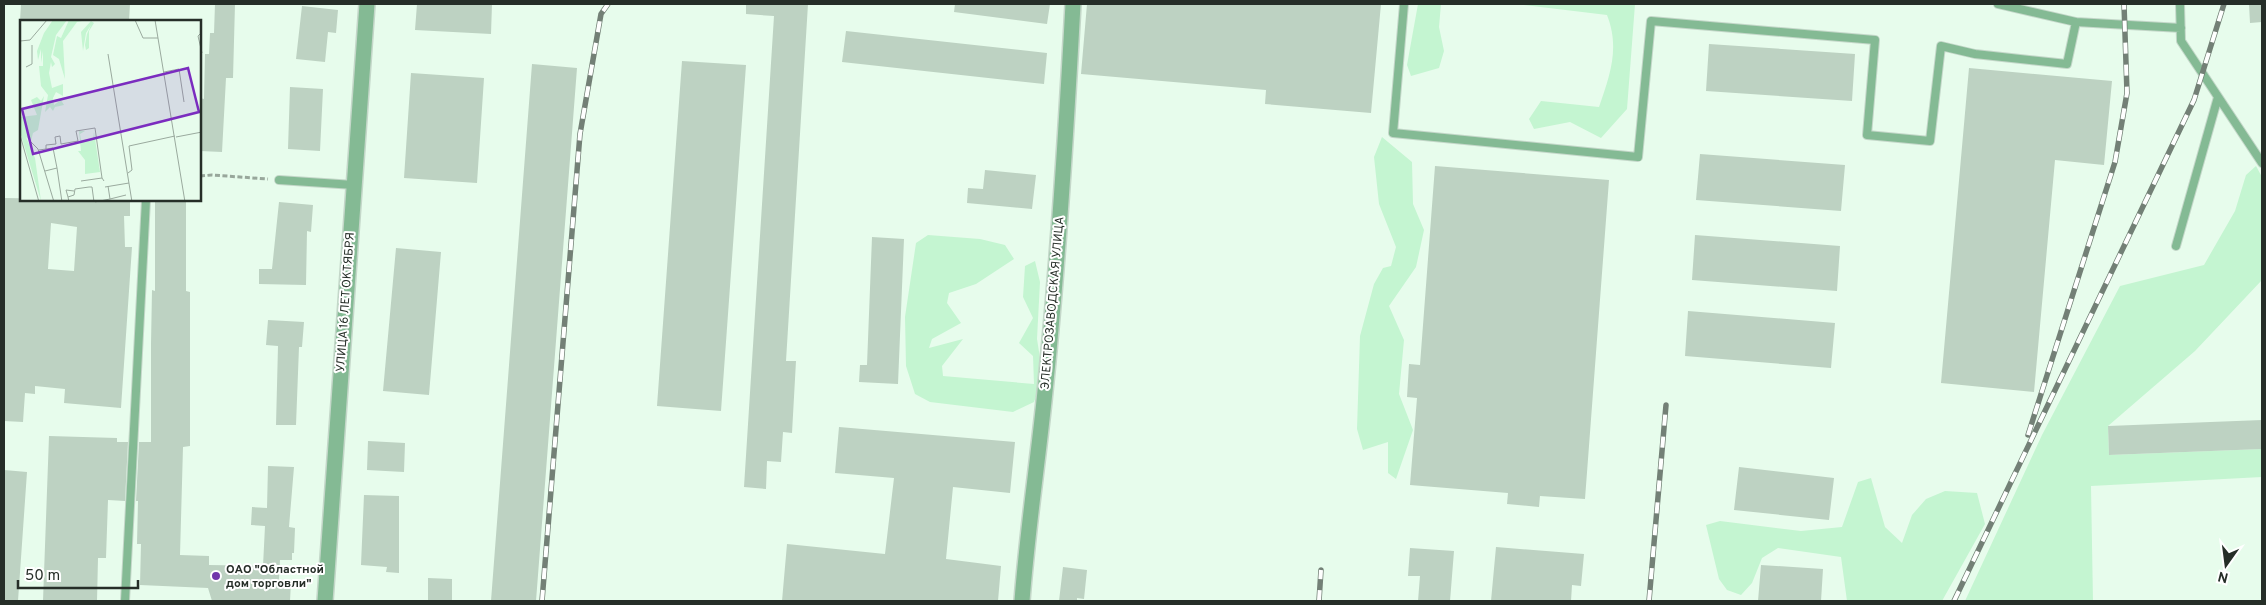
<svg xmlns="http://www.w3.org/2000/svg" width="2266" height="605" font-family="Overpass,sans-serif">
  <rect width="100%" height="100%" fill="#e7fcec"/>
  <path fill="#c4f5d1" d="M1418 4H1441L1439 27 1444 51 1439 68 1411 76 1407 65Z
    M1515 4H1635L1627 109 1601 138 1570 122 1534 129 1529 119 1541 101 1599 107C1610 75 1620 48 1607 15Z
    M1382 137 1412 162 1413 204 1424 230 1416 267 1389 306 1404 340 1399 394 1413 430 1396 479 1388 473V442L1363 450 1357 429 1360 336 1374 284 1383 268 1391 266 1396 247 1379 204 1374 157Z
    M2256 166 2262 177V280L2195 351 2108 426 2109 455 2262 449V477L2091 486 2093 601H1965L2042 435 2120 286 2204 265 2235 211 2246 175Z
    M928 235 980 239 1005 245 1014 259 976 284 949 293 947 303 961 323 932 339 929 348 963 339 942 366 943 376 1034 384 1033 356 1019 343 1033 318 1023 297 1025 266 1035 261 1040 282 1037 339 1043 377 1034 402 1013 412 930 402 915 394 906 366 905 317 916 243Z
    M1871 478 1885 527 1902 543 1912 515 1926 499 1945 491 1977 493 1985 524 1942 601H1847L1841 557 1778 548 1762 558 1752 583 1741 595 1727 590 1719 579 1706 525 1720 521 1801 531 1842 527 1858 482Z"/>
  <path fill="#bdd2c2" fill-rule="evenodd" d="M21 4H130L129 21H20Z
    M215 4H235L233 78H226L222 152 200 151V98L204 99 205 54H209L210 33H214Z
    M417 4H492L491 34 415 30Z
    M746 4H808L786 361H796L792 433 783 432 781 462 767 461 766 489 744 487 774 16 746 14Z
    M955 4H1050L1047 24 954 12Z
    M1087 4H1381L1371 113 1265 104 1266 90 1081 74Z
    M2249 4H2262V22L2250 23Z
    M302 6 338 10 336 33 328 32 325 62 296 59Z
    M846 31 1047 53 1044 84 842 62Z
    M1709 44 1855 54 1852 101 1706 91Z
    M682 61 746 65 721 411 657 406Z
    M532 64 577 68 536 601H491Z
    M1969 68 2112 81 2104 165 2055 160 2034 392 1941 383Z
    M411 73 484 78 477 183 404 178Z
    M290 87 323 89 320 151 288 149Z
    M1700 154 1845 165 1841 211 1696 200Z
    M1435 166 1609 180 1585 499 1540 496 1539 507 1507 504 1508 493 1410 485 1417 398 1407 397 1409 364 1420 365Z
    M985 170 1036 175 1032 209 967 203 968 188 983 189Z
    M4 198 130 200V216H124L125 247H132L121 408 64 403 65 389 35 386V394L25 393 23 422 4 421ZM51 223 77 227 74 271 48 269Z
    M155 200H186V291L190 292V446L183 447 180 555 209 556V565L263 566 265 526 251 525 252 507 267 508 268 466 294 467 289 527 295 528 294 553H292V560H280L279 579 291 581 290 601H212L208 588 140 585 141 544H137L138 501H136L139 442H151V344L152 290 155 291Z
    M279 202 313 205 311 232 307 231 306 285 259 284V269H272Z
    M1695 235 1840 246 1837 291 1692 280Z
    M872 237 904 239 898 384 859 382 860 365H867Z
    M396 248 441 252 429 395 383 391Z
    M1688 311 1835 323 1831 368 1685 356Z
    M268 320 304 322 302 347H299L296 425H276L278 346 266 345Z
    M2262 420V449L2109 455 2108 426Z
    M839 427 1015 442 1010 493 953 487 946 559 1001 566 998 601H782L787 544 885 554 894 478 835 473Z
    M49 436 117 438V442H128L125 501 108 500 106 558H98L97 601H43Z
    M368 441 405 443 404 472 367 470Z
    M1739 467 1834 478 1829 520 1734 510Z
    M4 470 27 472 18 601H4Z
    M364 495 399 496V573L386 572 387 567 361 565Z
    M1496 547 1584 554 1581 586 1572 585 1571 601H1491Z
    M1410 548 1454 551 1450 601H1418L1420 576H1408Z
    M1761 565 1823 569 1821 601H1758Z
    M1063 567 1087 570 1084 599 1077 598V601H1059Z
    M428 578 452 579V601H428Z"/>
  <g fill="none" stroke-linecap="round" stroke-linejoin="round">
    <g stroke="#c4d7c9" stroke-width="10">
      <path id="lane" d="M1404 4 1393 133 1638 157 1651 21 1875 40 1867 135 1930 141 1941 46 1975 54 2067 64 2076 22
        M1998 4 2076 22 2181 28
        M2180 4 2181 41 2262 163
        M279 180 354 185
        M2176 246 2218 97
        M125 601 146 200"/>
    </g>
    <g stroke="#c4d7c9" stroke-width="18">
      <path id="street" d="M325 601 367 4
        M1022 601C1027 534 1037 468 1044 401 1058 269 1066 136 1073 4"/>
    </g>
    <path stroke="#98a79b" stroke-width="3" stroke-dasharray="5 2.5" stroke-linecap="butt" d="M200 176 212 175 268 179"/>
    <use href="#lane" stroke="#84ba94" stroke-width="8"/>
    <use href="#street" stroke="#84ba94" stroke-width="15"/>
    <g stroke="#738076" stroke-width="5.5">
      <path id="rail" d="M2028 435 2115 162 2127 93 2124 4
        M542 601 580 134 601 14 608 4
        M1319 601 1321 570
        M1649 601 1666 405
        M1954 601 2194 100 2224 4"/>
    </g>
    <use href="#rail" stroke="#fff" stroke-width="4" stroke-dasharray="11" stroke-linecap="butt"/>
  </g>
  <circle fill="#7135ab" stroke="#fff" stroke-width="2" cx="216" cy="576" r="5"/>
  <g text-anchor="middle" stroke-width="4" stroke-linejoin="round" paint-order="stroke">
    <g font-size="12" fill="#262e28" stroke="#fff">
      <text transform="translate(345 302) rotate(-86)" y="4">УЛИЦА 16 ЛЕТ ОКТЯБРЯ</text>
      <text transform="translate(1052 303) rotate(-85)" y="4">ЭЛЕКТРОЗАВОДСКАЯ УЛИЦА</text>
    </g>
    <g font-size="12" font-weight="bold" fill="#262e28" stroke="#fff" text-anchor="start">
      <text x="226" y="573">ОАО "Областной<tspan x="226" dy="14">дом торговли"</tspan></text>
    </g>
  </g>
  <g transform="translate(20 20)">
    <rect width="181" height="181" fill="#e7fcec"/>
    <path d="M33 0H47L36 15 31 37 35 44 32 47 31 42 29 53 32 68 43 64V76L36 72 33 78 34 85 41 80 44 85 35 87 33 91 30 87 25 92 28 75 21 66 19 46H23V31L21 43V29L18 40 17 31 24 13ZM49 0H67L57 2 43 21 45 59 39 39 33 35 37 16 41 18ZM71 1 74 3 69 11V28L66 30 65 25 67 14 71 5 66 13 63 31 61 12ZM24 76 18 110 13 113 11 121 6 117 15 138 21 181 0 112V97L17 95 11 80 17 77 21 81ZM59 111H65L60 114 61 120 73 119 74 112 80 152 65 154V140L58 131H61Z" fill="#c4f5d1"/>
    <path fill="none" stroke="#9aaa9e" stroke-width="1" d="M115 0 123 18H138M135 0 165 182M182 12 178 16 182 33M0 21 10 20 27 0M88 34 112 182M6 47 12 44V25M144 52 159 49 164 82M0 115 19 182M156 117 182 112M10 121 18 129 34 182M26 129V125L36 124 35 117 40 116 41 124 58 121 56 111 75 108 82 158M19 130 33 128 37 148 25 151M37 148 42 182M108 153 112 150 109 126 155 116M61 161 82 158 84 161M88 166 90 179 106 175M85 167 109 163M48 177 46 170 54 171M49 182 48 177 54 175 55 169 69 167H72L74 182M75 182 90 179"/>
    <path fill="#7b2cbf" fill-opacity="0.15" stroke="#7b2cbf" stroke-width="2.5" d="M168 48 179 92 13 134 2 89Z"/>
    <rect width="181" height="181" fill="none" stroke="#262e28" stroke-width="2.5"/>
  </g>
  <rect width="2266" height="605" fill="none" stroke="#262e28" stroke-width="10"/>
  <g transform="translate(2226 565) rotate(194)" stroke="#ffffff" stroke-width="4" paint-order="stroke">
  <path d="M0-4L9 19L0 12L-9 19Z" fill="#262e28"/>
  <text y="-8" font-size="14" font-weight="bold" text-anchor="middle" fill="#262e28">N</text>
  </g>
  <path d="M18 580v8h120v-8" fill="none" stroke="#262e28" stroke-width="2.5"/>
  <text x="25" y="580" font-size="15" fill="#262e28" stroke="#ffffff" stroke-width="4" paint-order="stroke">50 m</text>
</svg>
